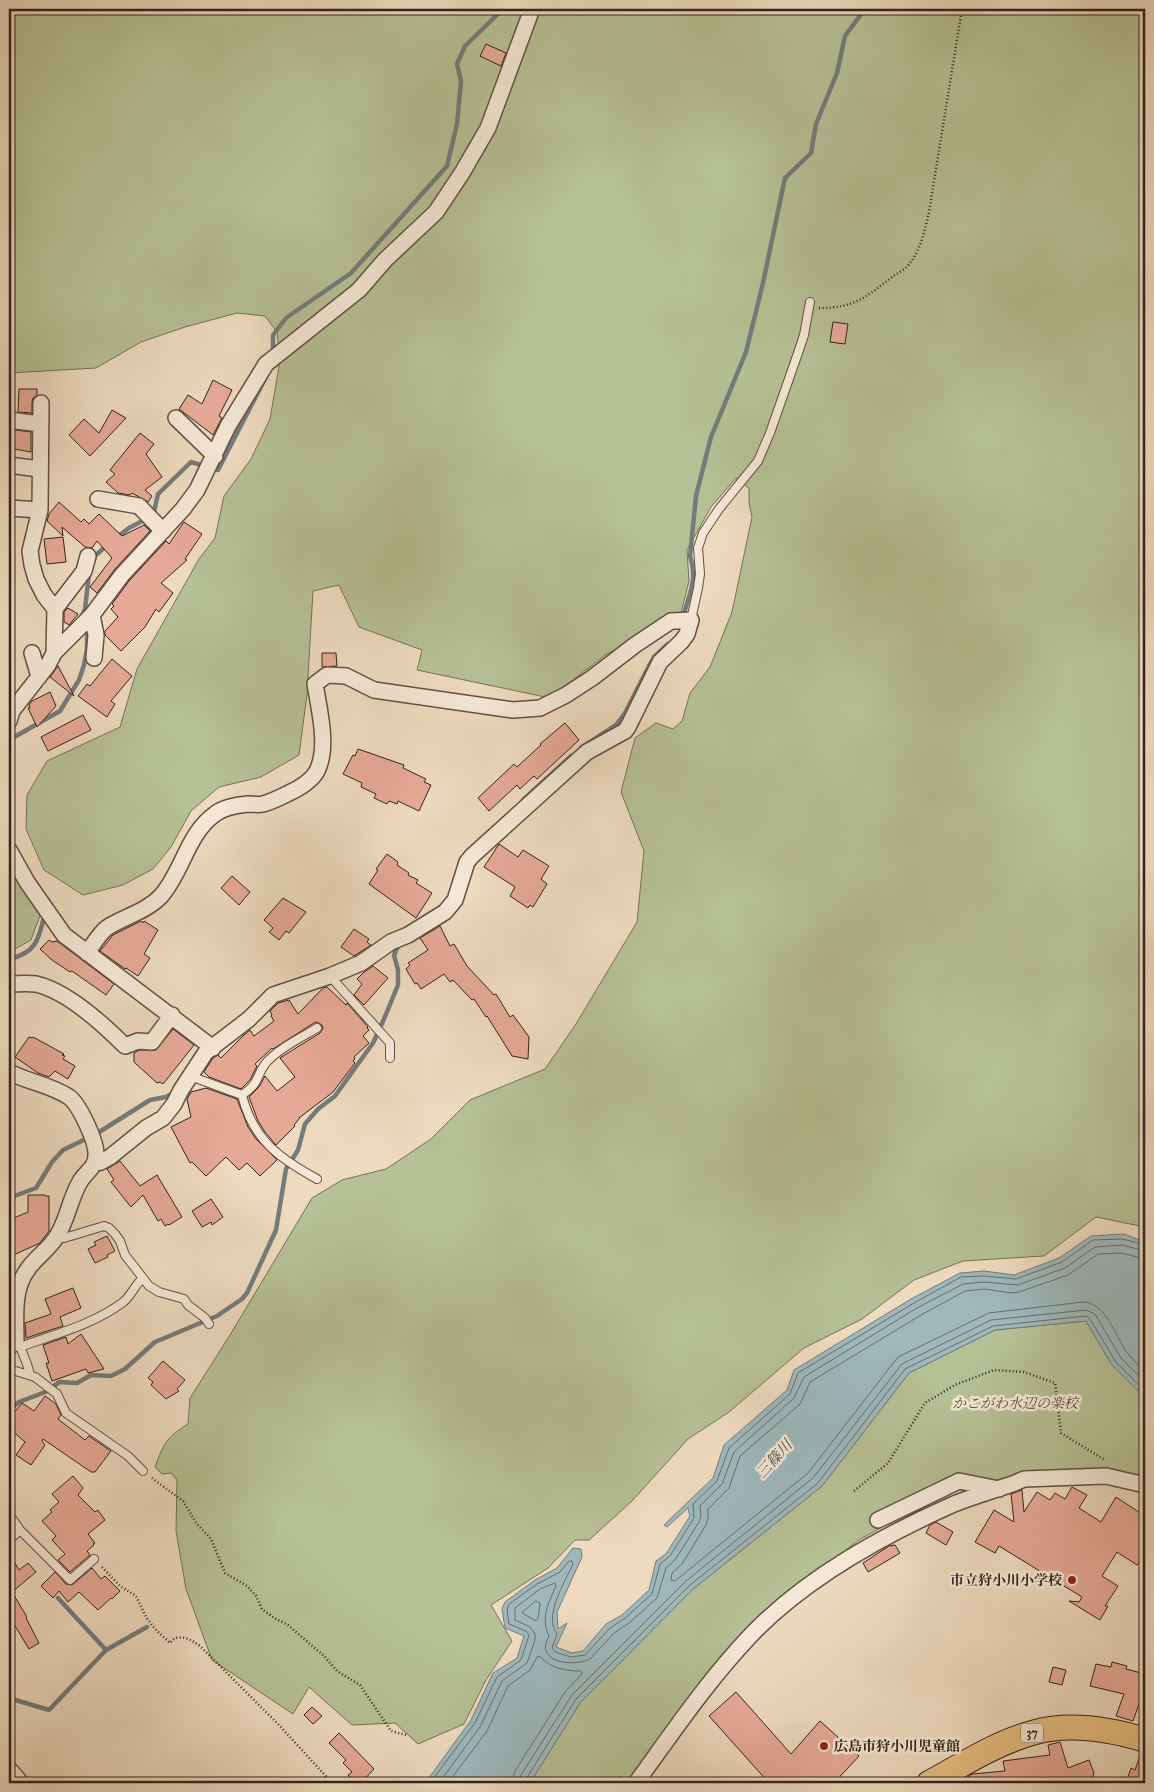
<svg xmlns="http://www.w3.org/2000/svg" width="1154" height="1792" font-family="'IM FELL Great Primer','Noto Serif JP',serif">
  <rect width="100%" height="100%" fill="#eedabe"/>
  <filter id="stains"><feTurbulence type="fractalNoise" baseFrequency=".004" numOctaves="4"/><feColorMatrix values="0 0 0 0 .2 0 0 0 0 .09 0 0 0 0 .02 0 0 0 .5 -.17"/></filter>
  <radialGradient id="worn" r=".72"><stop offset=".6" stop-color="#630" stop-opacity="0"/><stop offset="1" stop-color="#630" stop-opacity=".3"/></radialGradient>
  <path fill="#b5c094" stroke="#747158" d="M9 9H1145V1227L1096 1217 1044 1256 963 1261 914 1280 862 1319 804 1348 729 1412 688 1439 632 1501 589 1540H575L548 1568 491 1605 512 1641 486 1680 464 1724 418 1744 395 1723 352 1725 309 1687 293 1714 212 1660 186 1589 176 1531 177 1480 171 1473 162 1474 155 1467C164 1443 166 1438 188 1424L190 1398 230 1335 312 1198 342 1180 386 1169 431 1139 470 1100 545 1069 576 1024 637 922 644 851 621 792 635 738 656 723 673 729 682 721 690 693 710 667 732 612 752 517 749 503V488L736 478 711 507 687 550 689 581 681 613 647 633 605 655 550 698 417 670 422 650 359 627 339 585 313 591 307 694 299 755 261 777 219 787 191 811 171 847 153 869 123 885 83 895 44 870 26 829 27 795 47 761 120 727 137 669 199 559 215 538 224 496 251 459 270 419 280 361 277 332 265 316 237 313 185 327 141 342 96 368 9 373Z
    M9 860 42 910 31 940 15 949H9Z
    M1086 1321 1112 1365 1145 1398V1484L1113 1473 1056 1470 997 1482 948 1490 859 1540 796 1588 685 1707 628 1783H530L580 1703 693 1589 822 1486 909 1373 995 1330Z"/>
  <path fill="#9eb8bc" stroke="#737c7c" d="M1124 1234 1145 1242V1398L1112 1365 1086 1321 995 1330 909 1373 822 1486 693 1589 580 1703 530 1783H423L431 1775 471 1720 493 1673 517 1658 524 1636 505 1628 502 1609 505 1602 535 1580 557 1568 573 1548 581 1549 582 1557 557 1612 558 1629 567 1623 556 1647 572 1653 583 1651 606 1624 622 1615 649 1590 656 1561 666 1554 690 1516 688 1508 667 1527 664 1525 713 1478 724 1445 787 1390 794 1370 911 1299 960 1273 984 1271 1014 1275 1059 1258 1091 1236Z"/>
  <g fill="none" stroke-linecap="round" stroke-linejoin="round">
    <path stroke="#686d6c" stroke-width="1" d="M1145 1259 1121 1253 1098 1254 1068 1275 1019 1292 1012 1293 984 1289 965 1291 921 1315 810 1382 800 1404 740 1456 729 1488 708 1509V1518L706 1525 682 1564 672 1573 671 1580 675 1581 808 1473 898 1357 989 1313 1083 1302C1105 1302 1115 1335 1126 1351 1131 1359 1139 1365 1145 1371
      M536 1601 540 1603 538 1619 536 1621 522 1613Z
      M430 1783 475 1723 497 1677 521 1660 529 1635 526 1631 509 1624 507 1610 509 1604 537 1584 560 1572 569 1561H572L573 1564C565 1582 543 1616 557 1634L552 1648 555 1652 571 1657 585 1655 610 1628 625 1618 652 1594 660 1564 670 1556 694 1518 693 1504 717 1481 729 1448 790 1394 798 1373 914 1303 961 1277 984 1276 1016 1279 1062 1262 1093 1240 1123 1239 1145 1245
      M439 1783 480 1727 502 1681 527 1663 535 1640V1634L530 1627 515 1620V1608L540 1589 555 1583 556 1586C549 1602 540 1618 549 1636 547 1641 544 1646 546 1651 552 1665 579 1665 590 1659L614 1633 629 1623 657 1598 666 1568 675 1560 699 1522 701 1516 700 1506 722 1484 734 1452 794 1398 804 1377 917 1308 963 1284 984 1282 1018 1285 1065 1268 1095 1247 1122 1245 1145 1251
      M448 1783 487 1731 508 1686 530 1670 537 1657 540 1656C550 1669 567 1671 581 1671L582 1674 565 1692 515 1771 512 1783
      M519 1783 521 1775 572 1695 686 1581 813 1478 902 1364 991 1320 1086 1310 1095 1314 1121 1358 1145 1382
      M526 1783V1779L576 1699 690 1585 818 1483 905 1369 993 1326 1086 1316 1090 1319 1116 1362 1145 1391"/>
    <path stroke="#737c7c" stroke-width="4.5" d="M273 353V335L286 318 351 273 447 166 457 124 461 81 457 64 465 46 503 9
      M153 516 158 494 191 462 218 470 266 377
      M117 537 129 528 146 519
      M94 560 95 556 107 545
      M683 617C689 594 698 580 690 556L696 496 711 437 746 352 763 283 785 178 811 153 816 124 837 73 845 36 865 9
      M81 618 85 609 89 574
      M9 740 60 711 79 680 84 665 87 649V634L83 627
      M581 748 616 725 625 713 650 664 654 657 668 644
      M523 800 571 756
      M9 959C37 953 39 938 45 913
      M9 1198 36 1188 52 1162 63 1150 96 1134 150 1100 166 1097 175 1092
      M9 1410 19 1402 48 1391 59 1382 77 1383 91 1375 111 1376 125 1369 155 1342 217 1316 242 1299 247 1293 276 1230 286 1169 298 1150 305 1124 318 1109 335 1096 373 1043 384 1019 398 985V970L394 955 399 944
      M58 1598 106 1650
      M9 1698 49 1710 106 1650 147 1627"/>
  </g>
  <path fill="#e6a996" stroke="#33221c" d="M486 44 506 53 501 66 480 56Z
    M833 322 848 324 845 344 830 342Z
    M213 380 232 390 219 416 222 418 213 435 179 409 188 395 202 404Z
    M19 389H37V395L33 398 32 402V413L18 412Z
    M112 410 126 418 90 456 69 435 84 419 99 433Z
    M9 429 31 432V452L9 448Z
    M140 433 154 444 146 454 162 477 145 490 152 496 148 502 132 493 130 495 118 493 106 482 115 474 110 470Z
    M59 502 81 522 84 519 89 524 99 514 122 536 144 525 150 531 115 569 97 593 90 587 112 558 97 541 92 548 85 547 62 527 63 536 47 521 49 514Z
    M184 522 202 534 185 559 187 560 161 583 173 593 159 612 156 609 145 627 121 651 105 635V631L118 617 111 609 114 606 112 604 129 581 166 541 169 544Z
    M63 537 66 562 47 564 44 539Z
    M68 608 78 614 69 625 64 622V612Z
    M322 653H336L337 666 322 667Z
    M112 659 132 676 111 701 115 704 107 717 78 696 87 684 90 686Z
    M58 666 74 696 50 677Z
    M50 692 56 706 37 727 28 708H30L29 705 32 701Z
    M83 715 91 730 48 751 41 737Z
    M565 723 579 740 537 779 534 776 520 789 517 785 489 811 478 798 514 764 517 767 541 745 540 744Z
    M358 749 404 765 403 768 426 779 424 782 431 785 419 811 398 801 397 804 389 801 387 804 374 798 376 794 361 787 362 783 343 774 353 755 355 756Z
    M499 844 518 857 523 850 549 866 541 879 547 884 533 907 530 905 528 908 510 896 515 887 484 867Z
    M387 854 398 862 397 865 409 873 408 875 418 880 416 883 432 893 416 918 369 884 378 870 376 869Z
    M232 876 250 892 239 905 221 888Z
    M283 898 306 912 289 933 286 931 279 940 269 932 273 928 264 920Z
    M141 921 143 923 144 921 158 930 144 954 150 958 138 976 126 968 125 969 100 951 113 935Z
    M440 926 450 946 454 944 467 966 494 995 496 994 510 1017 513 1015 529 1037 528 1059 512 1056 487 1016 486 1017 474 999 472 1000 453 980 450 982 444 974 421 989 417 983 415 984 406 969 410 965 408 963 428 950 420 938Z
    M354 929 369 939 367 942 371 945 354 956 341 947Z
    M49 940 52 942 57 941 114 984 106 995 72 971 70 972 52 960 40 949Z
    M373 966 388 978 364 1005 354 995 362 984 357 979 363 973Z
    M327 987 346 1005 347 1003 368 1027 367 1028 369 1030 363 1036 369 1043 354 1057 355 1059 353 1061 355 1063 333 1092 299 1118V1119L294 1125 295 1126 276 1145 265 1132 258 1121 249 1097 259 1087 265 1076 277 1091 295 1077 280 1058 320 1033 323 1028 322 1025 317 1022 314 1023 273 1049 272 1048 255 1064 257 1066 250 1080 241 1089 209 1077 204 1072 213 1058 218 1055 221 1058 244 1035 250 1030 254 1036 274 1021 271 1016 272 1015 270 1011 278 1003 289 1000 298 1014 323 988Z
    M173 1029 194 1045 163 1084 160 1082 157 1083 134 1062V1053L139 1050H156Z
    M29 1037 32 1038 33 1037 64 1054 62 1055 65 1056 63 1059 75 1066 68 1079 55 1071 49 1077 38 1073 15 1057Z
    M206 1088 237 1099 248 1127 256 1139 277 1160 260 1176 247 1163 239 1170 226 1157 206 1176 192 1162 190 1163 171 1127 191 1117 187 1099 191 1092Z
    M120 1161 140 1186 157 1175 182 1217 169 1225 168 1224 165 1226 161 1219 158 1221 143 1195 131 1207 111 1182 114 1180 107 1169Z
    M28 1195H45V1196H49V1231L40 1243 9 1257V1220L28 1212Z
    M211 1199 223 1217 212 1225 211 1222 202 1227 192 1211Z
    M107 1236 115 1251 107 1255 108 1257 95 1263 88 1249 96 1245 94 1242Z
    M73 1288 81 1308 60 1317 63 1326 26 1338 25 1323 51 1314 45 1299Z
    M81 1334 104 1369 88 1373 86 1369 52 1381 46 1363H49L43 1345 66 1337 68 1344Z
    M163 1361 185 1380 177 1389 179 1391 166 1399 151 1385 153 1382 148 1378Z
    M45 1396 56 1404 61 1415 58 1419 85 1440 89 1436 111 1451 95 1472H91L43 1439 42 1441 45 1445 31 1465 16 1455 25 1442 9 1428V1419L22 1403 34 1411Z
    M73 1476 83 1488 78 1495 95 1512 98 1510 105 1520 88 1534 95 1543 93 1544 94 1545 87 1551 90 1555 70 1572 58 1560 65 1554 52 1540 56 1536 42 1521 52 1512 50 1510 59 1502 52 1494Z
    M1072 1487 1087 1495 1079 1508 1101 1522 1116 1497 1145 1516V1567L1139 1563 1137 1565 1117 1552 1102 1576 1118 1586 1105 1606H1108L1100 1620 1069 1601 1079 1602 1082 1597 999 1546 995 1553 975 1542 994 1510 1014 1522 1011 1494 1022 1490 1024 1512 1037 1492 1050 1500 1055 1493 1065 1499Z
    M936 1522 953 1532 946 1545 926 1533 930 1525Z
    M895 1545 900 1553 868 1572 863 1563 889 1546Z
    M9 1553 19 1570 28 1563 36 1572 12 1592 27 1617 26 1618 39 1643 29 1649 9 1616Z
    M92 1568 101 1579 105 1576 120 1591 112 1599 111 1598 98 1610 79 1592 68 1602 59 1591 53 1598 41 1586 55 1572 66 1584 72 1585Z
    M1112 1662 1127 1666 1126 1669 1145 1674V1694L1143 1693 1133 1721 1116 1716 1124 1694 1090 1686 1096 1664 1111 1667Z
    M1053 1667 1066 1670 1062 1685 1049 1682Z
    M736 1692 791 1754 820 1721 859 1756 834 1783H769L709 1716Z
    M312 1707 322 1716 313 1724 304 1715Z
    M339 1733 374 1769 361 1783H356L348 1775 352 1772 343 1763 346 1760 329 1743Z
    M1060 1742 1068 1768 1089 1760 1094 1773 1091 1783H968V1777L972 1774 1005 1771 1003 1761 1050 1755 1048 1745Z
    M1141 1753H1145V1783H1126L1131 1768 1135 1770Z"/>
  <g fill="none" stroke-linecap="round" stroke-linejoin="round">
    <g stroke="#625044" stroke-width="10">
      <path id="service" d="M691 620 698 588 700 574 698 548 703 533 719 509 758 461 770 433 798 353 804 335 810 302
        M330 976 390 1043V1058
        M190 1076 242 1095C253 1140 279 1158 317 1179
        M242 1095C260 1083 255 1078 265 1064 276 1050 302 1037 317 1028
        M57 1237 64 1238 104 1226 109 1228 115 1234 120 1241 125 1255 149 1286 159 1292 184 1299 188 1305 205 1318 209 1324
        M19 1344 27 1364 30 1375
        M20 1347C55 1334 92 1325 122 1303 130 1298 134 1286 142 1279
        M9 1369 35 1377 57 1394 66 1413 128 1456 143 1471
        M9 1514 20 1530 70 1580 94 1559
        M9 1540 20 1530"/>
    </g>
    <g stroke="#625044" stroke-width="18">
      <path id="minor" d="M41 403 40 510 30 551 32 565 36 579 44 595 55 609 54 653
        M176 418 215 456
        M9 420 40 424
        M9 465 39 469
        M98 499 139 506 163 531
        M9 508 40 510
        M55 609 84 571 88 556
        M92 615 96 635 94 658
        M32 653 39 677
        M9 721 12 711 48 665 54 653 92 615 122 575 183 509 197 490 228 426 266 364 359 290 385 260 436 212 462 173 488 128 532 9
        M9 850 27 882 64 935 213 1048
        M87 953C93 945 100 932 108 927 126 916 147 911 161 896 183 871 187 834 215 814 224 807 237 805 248 804 253 804 258 805 263 804 271 802 279 798 287 794 298 789 311 782 317 771 329 747 319 709 315 684L327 675 346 676 374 690 513 710 540 708 566 695 592 678 635 645 671 621 691 620 687 634 682 641 660 662 628 727 625 731 587 752 472 856 467 862 455 900 445 912 408 935 391 942 361 963 330 976 273 995 249 1019 206 1052 181 1090 174 1104 163 1118 146 1128 110 1157 101 1162 95 1163
        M9 984C17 984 28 983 36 984 67 991 103 1024 125 1046L138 1041 152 1042 172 1015
        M9 1072C28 1082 51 1085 69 1097 79 1104 97 1142 96 1155 96 1167 87 1171 81 1180 70 1197 68 1219 57 1236 47 1253 28 1261 20 1284 14 1301 16 1323 16 1341L9 1347
        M878 1520 959 1481 999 1489
        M9 1769 21 1783
        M636 1783C673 1732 708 1680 752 1634 807 1577 882 1536 954 1504 974 1496 995 1490 1015 1483L1024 1479 1106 1476 1145 1485"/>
    </g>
    <g stroke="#33221c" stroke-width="26">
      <path id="primary" d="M929 1783C962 1765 996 1743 1032 1733 1069 1722 1109 1729 1145 1740"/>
    </g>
    <path stroke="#33221c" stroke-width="2.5" stroke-dasharray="1 2.5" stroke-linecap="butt" d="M819 308C854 308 865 298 892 277 898 273 906 269 910 263 921 249 925 229 929 212L962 9
      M152 1478 183 1501 197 1524 211 1539 225 1573 247 1586 256 1596 262 1609 274 1618 288 1625 324 1656 337 1671 360 1685 391 1731 406 1735
      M854 1491 888 1463 925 1403 955 1385 994 1370 1024 1372 1055 1383 1061 1433 1105 1460
      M102 1567 120 1586 136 1596 146 1617 155 1629 170 1643 175 1638C186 1636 191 1640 200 1646L279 1725 332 1783
      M616 1783 622 1776"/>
    <use href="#service" stroke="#f4e7d5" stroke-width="8"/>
    <use href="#minor" stroke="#f4e7d5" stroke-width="15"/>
    <use href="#primary" stroke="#e7bd7f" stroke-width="24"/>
  </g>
  <g fill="#8f2418" stroke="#f4e7d5" stroke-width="2">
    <circle cx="1072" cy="1580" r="5"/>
    <circle cx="824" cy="1746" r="5"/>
  </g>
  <g text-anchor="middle" stroke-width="5" stroke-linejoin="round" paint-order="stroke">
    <rect fill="#f4e7d5" stroke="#6d5d54" stroke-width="1" x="1021" y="1723.5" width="22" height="19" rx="4"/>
    <g font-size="12" font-weight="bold" fill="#33221c">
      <text x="1032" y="1737">37</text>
    </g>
    <g font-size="14" font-style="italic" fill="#544a3a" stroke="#f4e7d5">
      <text x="1015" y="1408">かこがわ水辺の楽校</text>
    </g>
    <g font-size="14" font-weight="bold" fill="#33221c" stroke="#f4e7d5" text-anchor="end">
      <text x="1062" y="1585">市立狩小川小学校</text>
      <text x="834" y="1751" text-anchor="start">広島市狩小川児童館</text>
    </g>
    <g font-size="15" font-style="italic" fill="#534f4c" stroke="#f4e7d5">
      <text transform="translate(774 1459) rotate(-48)" y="5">三篠川</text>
    </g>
  </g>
  <rect width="1154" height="1792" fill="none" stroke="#eedabe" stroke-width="30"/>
  <rect x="10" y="10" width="1134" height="1772" fill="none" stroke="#33221c" stroke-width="2.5"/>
  <rect x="15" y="15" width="1124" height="1762" fill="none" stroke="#33221c"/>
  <rect width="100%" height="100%" filter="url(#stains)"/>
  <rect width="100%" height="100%" fill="url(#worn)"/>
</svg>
